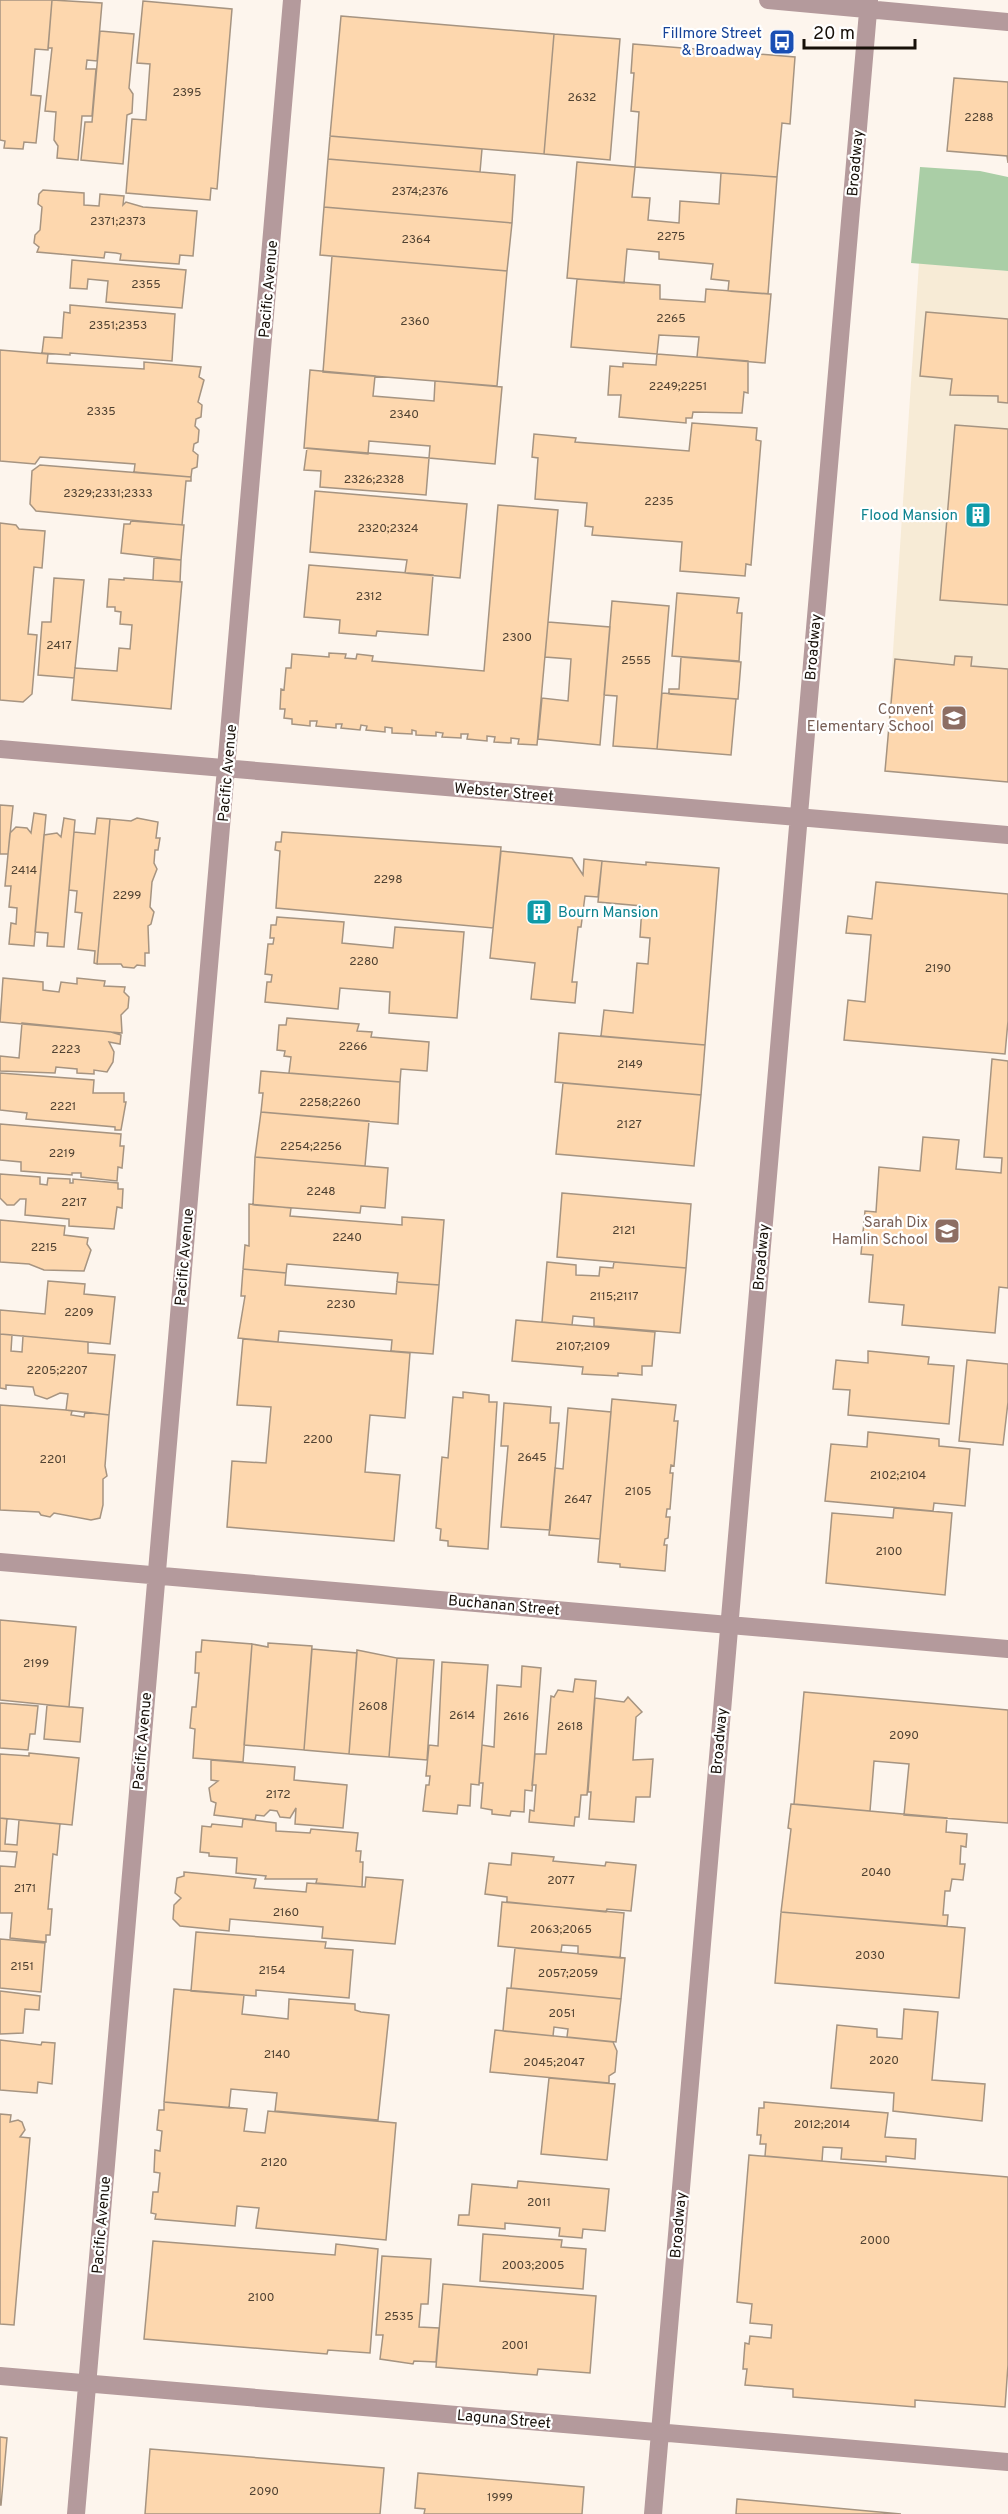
<svg xmlns="http://www.w3.org/2000/svg" width="1008" height="2514" font-family="Overpass,sans-serif">
  <rect width="100%" height="100%" fill="#fdf5ed"/>
  <path fill="#f7ebd6" d="M919 263 1008 271V782L885 771Z"/>
  <path fill="#aacea6" d="M920 167 980 171 1008 177V271L911 263Z"/>
  <path fill="#fdd7ae" stroke="#a69481" stroke-width="1.5" d="M0 0H52L48 50 35 49 31 95 41 96 36 143 24 142 23 149 4 148 5 141 0 140Z
    M52 0 102 3 97 61 87 60 86 69H96L92 116H82L78 160 57 158 58 146 54 140 56 112 45 111 52 48H48Z
    M143 1 232 9 217 189 211 188 210 200 126 193 132 119 146 120 150 64 137 63Z
    M341 16 554 34 544 154 330 136Z
    M100 31 134 34 129 88 133 94 132 113 127 115 123 164 81 160 85 122H92Z
    M554 34 620 39 610 160 544 154Z
    M633 44 795 57 790 124 782 123 777 177 635 167 639 112 631 111 634 73H631Z
    M954 78 1008 82V163L1007 156 947 151Z
    M330 136 482 149 480 172 328 159Z
    M328 159 515 175 512 223 324 207Z
    M577 162 635 167 632 197 650 198 648 220 679 223 680 201 719 204 721 173 777 177 768 294 728 291 729 281 711 279 713 264 659 259V252L627 249 624 283 567 278Z
    M43 190 84 193V205L99 206 100 194 124 196 123 205 126 202 143 207 197 211 193 256 180 255 179 264 120 260 121 254 116 253 105 252 104 258 37 252 39 247 34 243 35 235 40 230 42 207 38 204 39 194Z
    M324 207 512 223 507 271 320 255Z
    M332 256 507 271 497 386 323 372Z
    M72 260 186 270 182 308 106 302 108 281 88 279 87 289 70 288Z
    M577 279 660 285V299L705 302 706 289 771 294 765 363 697 357 699 337 659 335 657 354 571 347Z
    M70 305 175 314 172 361 70 353V355L42 353 44 337 62 338 64 312 70 313Z
    M926 312 1008 319V403L998 402V396L950 395 952 379 920 376Z
    M0 350 48 354 47 363 144 369V362L201 367 199 377 204 380 198 402 202 405 201 417 196 419 195 426 199 430 198 442 194 444 193 451 198 455 197 467 192 469 191 477 134 472 135 464 40 457 35 464 0 461Z
    M657 354 748 361V393L744 392 742 413 693 412 692 418H686V423L619 417 621 395H608L610 366 623 367V363L656 365Z
    M310 370 375 376 373 396 434 401 435 381 502 387 495 464 429 458 430 446 369 441 368 454 304 448Z
    M692 423 757 428 756 440 761 441 751 565 746 564 745 576 680 571 682 542 592 535 593 527 585 526 587 503 535 499 538 458 532 457 534 434 576 438 575 442 689 451Z
    M955 425 1008 429V605L940 600Z
    M307 448 429 458 426 495 320 487 321 471 304 470Z
    M40 465 191 477V481H186L182 525 36 511 30 504 32 471Z
    M315 491 467 504 460 578 405 573 407 560 310 552Z
    M498 505 558 510 537 745 518 744 519 739 511 738V743L494 742 495 737 487 736V741L467 739 468 734H461V738L442 737 443 733 436 732V736L416 735V731L412 730V734L392 733V728L385 727V732L366 730 367 726 361 725 360 730 341 728 342 724H336V728L316 726 317 721H310V726L292 724V719L284 718 285 709H280L281 689 284 690 286 668H291L292 654 329 657V653L346 654 345 658 356 659 357 654 373 656 372 661 484 671Z
    M131 521 184 525 181 560 121 553 124 524H130Z
    M0 523 16 525 19 529 45 531 42 568 34 567 28 634 37 635 32 694 23 702 0 700Z
    M154 558 181 560 180 582 153 580Z
    M309 565 433 575 428 635 377 631 376 636 339 633 340 620 304 617Z
    M54 578 84 580 74 678 38 675 42 622H51Z
    M124 578 182 582 171 709 72 700 75 668 117 671 119 648 130 649 132 625 120 624 121 612 115 611V607H107L109 579 124 580Z
    M677 593 739 598 737 613H742L739 661 672 656Z
    M612 601 669 606 657 749 613 746 617 696 604 695Z
    M548 622 610 627 600 745 538 739 542 698 568 701 571 659 545 657Z
    M955 656 972 657 971 666 1008 669V782L885 771 895 659 954 665Z
    M681 657 741 662 738 699 669 694V689H679Z
    M662 693 736 699 731 755 657 749Z
    M0 805 13 806 8 854H0Z
    M34 813 46 815 34 946 9 944 11 923 16 924 17 908 9 907 11 886H5L10 833 16 827 27 828 31 833Z
    M64 818 75 820 64 947 47 946 48 933 35 932 44 835 57 833 61 837Z
    M97 818 110 819 97 964 94 963 95 951 78 949 82 913 75 912 77 891 69 890 74 832 95 834Z
    M137 818 158 822 156 838H160L158 850H155L154 863 157 869 152 882 150 907 154 912 151 924 148 926 149 953H145V966L137 965 134 968 123 967 121 964H97L110 819 131 821Z
    M282 832 501 847 493 928 276 908 280 851 275 850 276 842H281Z
    M501 851 572 858 583 875 584 859 602 861 598 897 585 896 581 927H578L572 982H577L575 1003 531 999 535 963 490 958Z
    M602 861 646 865V862L719 868 705 1045 601 1036 604 1010 633 1013 637 963 648 964 650 938 640 937 642 906 598 902Z
    M876 882 1008 894V1021L1005 1054 844 1040 848 1000 865 1002 871 935 846 933 848 916 872 919Z
    M277 917 344 922 342 943 393 948 395 927 464 932 457 1018 389 1013 390 992 340 988 338 1009 265 1002 267 982H271L272 975 265 974 268 944H273L274 938H270L271 925H276Z
    M3 978 43 982V990L59 992 61 982 77 984V978L105 981 104 986 125 987 124 992 129 997 128 1008 121 1015 122 1033 0 1022Z
    M287 1018 359 1024 357 1031 372 1032 371 1037 429 1042 427 1071 401 1069 400 1082 289 1073 291 1057 284 1056 285 1051 277 1050 279 1025H286Z
    M22 1023 111 1032 121 1035 120 1044 109 1042 114 1052 113 1062 107 1072 94 1070V1074L77 1073V1069L56 1067 55 1073 0 1071V1056L19 1058Z
    M559 1033 705 1045 701 1095 555 1082Z
    M992 1059 1008 1061V1288L999 1287 995 1333 902 1325 904 1305 869 1302 873 1255 861 1254 865 1211 876 1212 879 1167 920 1171 923 1137 959 1140 956 1169 1001 1173 1002 1158 984 1157Z
    M261 1071 400 1082 398 1124 261 1112 263 1093H259Z
    M0 1073 94 1080 93 1093H124V1102H126L121 1130H115V1127L26 1119 27 1113 0 1110Z
    M563 1083 701 1095 694 1166 556 1154Z
    M261 1112 369 1121 365 1166 255 1157Z
    M0 1124 121 1134 120 1146H124L122 1168 118 1167 117 1181 81 1177V1173H72V1175L21 1171V1162L0 1160Z
    M255 1157 388 1168 385 1208 361 1206 360 1213 253 1205Z
    M0 1174 40 1177V1184L47 1185 48 1178 70 1179V1183H73V1179L118 1183V1189H123L122 1208 117 1207 114 1229 69 1226V1219L25 1215 26 1199H20L14 1205H7L0 1198Z
    M562 1193 691 1204 686 1268 557 1257Z
    M249 1204 291 1208 290 1216 402 1225V1217L444 1220 439 1285 397 1282 398 1273 287 1264 286 1273 243 1269 245 1245 249 1246Z
    M0 1220 65 1226 64 1235 88 1238 87 1244 91 1250 84 1271 44 1270 29 1264 0 1262Z
    M547 1262 576 1265V1275L599 1276 600 1267 613 1268 614 1262 686 1268 680 1333 594 1326V1318L573 1316 572 1325 542 1322Z
    M243 1269 286 1273 285 1285 396 1294 397 1282 439 1285 433 1354 391 1351 392 1340 279 1331 278 1342 238 1338 245 1296H241Z
    M48 1281 85 1284 84 1294 115 1297 110 1344 0 1334V1310L45 1314Z
    M516 1320 655 1332 652 1366H642V1375L618 1373V1376L582 1374 583 1367 512 1361Z
    M0 1334 12 1335 11 1351 22 1352 23 1336 88 1342V1353L115 1355 109 1415 66 1410 68 1394 60 1393 47 1399 35 1395 33 1387 6 1385V1389L0 1388Z
    M243 1339 410 1353 405 1418 370 1415 365 1472 400 1475 394 1541 227 1527 232 1461 266 1463 271 1407 237 1405Z
    M868 1351 929 1357 928 1364 954 1366 949 1424 848 1415 850 1390 833 1389 836 1360 868 1363Z
    M967 1360 1008 1364V1402L1003 1445 959 1441Z
    M463 1392 489 1395V1402H497L488 1549 448 1546V1541L440 1540 441 1529 436 1528 442 1457 448 1458 453 1397 463 1398Z
    M612 1399 676 1405 674 1421H678L674 1466 671 1465 670 1473H673L670 1509H667L666 1517H670L668 1538 665 1539 664 1545H667L665 1571 620 1567V1564L598 1562Z
    M504 1403 551 1407 550 1423H559L550 1530 501 1527 508 1446H501Z
    M0 1405 66 1410 72 1411 71 1415 84 1417 85 1412 109 1415 105 1466 107 1476 103 1479V1505L100 1518 91 1520 54 1513 50 1517 41 1515 39 1512 0 1510Z
    M568 1408 611 1412 600 1539 549 1535 555 1468 563 1469Z
    M868 1432 939 1439V1446L970 1449 965 1506 934 1503 933 1511 825 1501 831 1444 867 1447Z
    M894 1508 952 1513 945 1595 826 1583 832 1513 893 1518Z
    M0 1620 76 1627 69 1707 0 1700Z
    M202 1640 252 1644 243 1762 193 1758 195 1729 190 1728 192 1707H196L199 1673H195L196 1652H201Z
    M268 1643 312 1646 304 1750 244 1745 252 1644 268 1647Z
    M312 1649 357 1653 349 1754 304 1750Z
    M357 1650 397 1658 389 1757 349 1754Z
    M397 1658 434 1660 427 1760 389 1757Z
    M442 1662 488 1665 479 1785 471 1784 470 1806 458 1805 457 1814 423 1811 426 1785H429L430 1776H426L429 1745 438 1746Z
    M522 1666 541 1668 532 1791 525 1790 524 1812 511 1811 510 1816 492 1814V1810L481 1808 483 1783H479L482 1745 494 1747 497 1685 521 1687Z
    M575 1679 596 1681 587 1795H581L579 1817H575L574 1826 529 1822 530 1810 534 1811 536 1785H532L535 1754H546L551 1696 554 1697 558 1690 573 1692Z
    M804 1692 1008 1710V1823L904 1815 909 1764 874 1761 870 1811 794 1804Z
    M628 1697 642 1712 636 1717 633 1760 653 1759 650 1797H636L634 1822 589 1819 591 1792H588L595 1698 624 1702Z
    M0 1703 38 1706 35 1734H30L28 1750 0 1748Z
    M47 1705 83 1708 80 1742 44 1739Z
    M29 1753 79 1758 72 1825 0 1818V1754L29 1756Z
    M211 1760 295 1767 294 1780 347 1785 343 1828 295 1824 296 1808 290 1818 280 1817 277 1811 270 1810 264 1816 256 1815 255 1820 214 1815 216 1803 211 1801 209 1788 218 1781 211 1780Z
    M791 1804 947 1818 946 1832 967 1834 966 1847 961 1846 960 1864H965L963 1880 952 1879 950 1891H945L943 1915H948L947 1926 781 1912 791 1829 788 1828Z
    M0 1818 7 1819 5 1844 17 1845 19 1820 60 1824 57 1855 53 1854 48 1909H52L50 1935H46V1942L10 1938 12 1913H0V1866L15 1867 17 1852 0 1851Z
    M243 1819 276 1823V1831L310 1833 311 1829 358 1833 356 1851H361L360 1862H363L362 1887 316 1883 317 1879H265L266 1876 236 1873 237 1858 209 1856V1853L200 1852 202 1826 211 1827 212 1824 242 1827Z
    M512 1853 554 1857 553 1861 605 1866 606 1862 636 1865 631 1911 607 1909 606 1912 507 1902V1897L485 1894 489 1863 511 1865Z
    M184 1872 256 1879 254 1888 306 1892 307 1883 365 1887 366 1877 403 1880 395 1944 322 1938 323 1927 230 1919 229 1931 180 1926 173 1919 174 1905 181 1898 175 1893 177 1878 184 1876Z
    M502 1902 624 1913 620 1958 578 1954V1946L562 1945 561 1952 498 1946Z
    M781 1912 965 1928 959 1998 775 1983Z
    M196 1932 326 1942 325 1948 353 1950 349 1998 256 1990V1996L191 1991Z
    M0 1939 45 1943 41 1992 0 1988Z
    M515 1948 625 1958 621 1999 511 1988Z
    M507 1988 621 1999 616 2042 567 2037 568 2029 554 2027 553 2036 503 2031Z
    M174 1989 244 1995 242 2014 288 2019 289 1999 355 2004V2010L361 2012 389 2015 378 2120 275 2111 277 2093 231 2089 229 2108 164 2102Z
    M0 1991 40 1996 39 2010 25 2009 23 2033 0 2034Z
    M904 2009 938 2012 932 2080 985 2084 982 2121 893 2111 894 2093 831 2088 837 2025 877 2029V2037L902 2039Z
    M495 2030 613 2042 617 2051 615 2072 609 2076V2083L490 2072Z
    M0 2040 41 2045 42 2042 55 2043 52 2084 38 2082 37 2093 0 2090Z
    M549 2078 615 2084 607 2160 541 2154Z
    M164 2102 247 2109 244 2131 265 2133 268 2111 396 2123 386 2240 256 2228 259 2208 237 2206 235 2226 155 2219 156 2214 151 2213 153 2192H158L160 2173 154 2172 155 2150 160 2151 162 2131 157 2130 159 2110H164Z
    M764 2102 888 2113 885 2137 916 2139 915 2159 886 2156V2162L841 2159 842 2148 823 2147 822 2161 765 2156 766 2144H760L761 2135H757L759 2108H764Z
    M0 2114 11 2115 10 2122 18 2120 22 2122 25 2130 20 2137 30 2138 14 2325 0 2324Z
    M749 2155 1008 2177V2365L1005 2407 915 2400V2407L793 2397V2389L745 2385 747 2369H743L745 2343 749 2344 750 2336 771 2338 772 2325 750 2323 752 2304 737 2302Z
    M518 2181 609 2189 605 2231 583 2229 582 2238 559 2236 560 2228 505 2223V2229L458 2225 459 2215H469L472 2184 517 2188Z
    M483 2234 562 2240 561 2247 586 2249 583 2289 480 2281Z
    M153 2241 335 2255 336 2244 378 2249 370 2353 328 2350 327 2354 144 2339Z
    M382 2256 431 2259 428 2304H421L419 2327 439 2328 436 2362 414 2361 413 2364 380 2359 383 2335H376Z
    M443 2284 596 2296 590 2373 538 2369 537 2375 436 2367Z
    M0 2437 7 2438 1 2505H0Z
    M150 2449 384 2468 380 2514H145Z
    M418 2473 584 2487 582 2514H424L425 2509 415 2508Z
    M737 2499 901 2514H736Z"/>
  <g fill="none" stroke-linecap="round" stroke-linejoin="round">
    <path stroke="#b49a9c" stroke-width="18" d="M768 0 1008 22
      M0 749 1008 835
      M0 1562 1008 1649
      M0 2376 1008 2462
      M76 2514 292 0
      M653 2514 869 0"/>
  </g>
  <defs>
    <g id="bus-square" transform="scale(1.35)"><rect x="-9" y="-9" width="18" height="18" rx="4" fill="#1a4fb4" stroke="#fff"/><path d="M-5-6H5V4H4V6H2V4H-2V6H-4V4H-5ZM-3.5-4V0h7V-4ZM-3.5 1.2v1.5H-2V1.2ZM2 1.2v1.5H3.5V1.2Z" fill="#fff"/></g>
    <g id="building-square" transform="scale(1.35)"><rect x="-9" y="-9" width="18" height="18" rx="4" fill="#0f9aa8" stroke="#fff"/><path d="M-4-6H4V6H1V3H-1V6H-4ZM-2.5-4.3h1.7v1.8h-1.7ZM.8-4.3h1.7v1.8H.8ZM-2.5-1h1.7V.8h-1.7ZM.8-1h1.7V.8H.8Z" fill="#fff"/></g>
    <g id="school-square" transform="scale(1.35)"><rect x="-9" y="-9" width="18" height="18" rx="4" fill="#8d6e63" stroke="#fff"/><path d="M0-5L7-2L0 1L-7-2ZM-4 1L0 2.5L4 1V4Q0 6-4 4Z" fill="#fff"/></g>
  </defs>
  <g fill-rule="evenodd">
    <use href="#bus-square" x="782" y="42"/>
    <use href="#building-square" x="978" y="515"/>
    <use href="#school-square" x="954" y="718"/>
    <use href="#building-square" x="539" y="912"/>
    <use href="#school-square" x="947" y="1231"/>
  </g>
  <g text-anchor="middle" stroke-width="4.5" stroke-linejoin="round" paint-order="stroke">
    <g font-size="12" fill="#504232">
      <text x="187" y="96">2395</text>
      <text x="582" y="101">2632</text>
      <text x="979" y="121">2288</text>
      <text x="420" y="195">2374;2376</text>
      <text x="118" y="225">2371;2373</text>
      <text x="671" y="240">2275</text>
      <text x="416" y="243">2364</text>
      <text x="146" y="288">2355</text>
      <text x="671" y="322">2265</text>
      <text x="415" y="325">2360</text>
      <text x="118" y="329">2351;2353</text>
      <text x="678" y="390">2249;2251</text>
      <text x="101" y="415">2335</text>
      <text x="404" y="418">2340</text>
      <text x="374" y="483">2326;2328</text>
      <text x="108" y="497">2329;2331;2333</text>
      <text x="659" y="505">2235</text>
      <text x="388" y="532">2320;2324</text>
      <text x="369" y="600">2312</text>
      <text x="517" y="641">2300</text>
      <text x="59" y="649">2417</text>
      <text x="636" y="664">2555</text>
      <text x="24" y="874">2414</text>
      <text x="388" y="883">2298</text>
      <text x="127" y="899">2299</text>
      <text x="364" y="965">2280</text>
      <text x="938" y="972">2190</text>
      <text x="353" y="1050">2266</text>
      <text x="66" y="1053">2223</text>
      <text x="630" y="1068">2149</text>
      <text x="330" y="1106">2258;2260</text>
      <text x="63" y="1110">2221</text>
      <text x="629" y="1128">2127</text>
      <text x="311" y="1150">2254;2256</text>
      <text x="62" y="1157">2219</text>
      <text x="321" y="1195">2248</text>
      <text x="74" y="1206">2217</text>
      <text x="624" y="1234">2121</text>
      <text x="347" y="1241">2240</text>
      <text x="44" y="1251">2215</text>
      <text x="614" y="1300">2115;2117</text>
      <text x="341" y="1308">2230</text>
      <text x="79" y="1316">2209</text>
      <text x="583" y="1350">2107;2109</text>
      <text x="57" y="1374">2205;2207</text>
      <text x="318" y="1443">2200</text>
      <text x="532" y="1461">2645</text>
      <text x="53" y="1463">2201</text>
      <text x="898" y="1479">2102;2104</text>
      <text x="638" y="1495">2105</text>
      <text x="578" y="1503">2647</text>
      <text x="889" y="1555">2100</text>
      <text x="36" y="1667">2199</text>
      <text x="373" y="1710">2608</text>
      <text x="462" y="1719">2614</text>
      <text x="516" y="1720">2616</text>
      <text x="570" y="1730">2618</text>
      <text x="904" y="1739">2090</text>
      <text x="278" y="1798">2172</text>
      <text x="876" y="1876">2040</text>
      <text x="561" y="1884">2077</text>
      <text x="25" y="1892">2171</text>
      <text x="286" y="1916">2160</text>
      <text x="561" y="1933">2063;2065</text>
      <text x="870" y="1959">2030</text>
      <text x="22" y="1970">2151</text>
      <text x="272" y="1974">2154</text>
      <text x="568" y="1977">2057;2059</text>
      <text x="562" y="2017">2051</text>
      <text x="277" y="2058">2140</text>
      <text x="884" y="2064">2020</text>
      <text x="554" y="2066">2045;2047</text>
      <text x="822" y="2128">2012;2014</text>
      <text x="274" y="2166">2120</text>
      <text x="539" y="2206">2011</text>
      <text x="875" y="2244">2000</text>
      <text x="533" y="2269">2003;2005</text>
      <text x="261" y="2301">2100</text>
      <text x="399" y="2320">2535</text>
      <text x="515" y="2349">2001</text>
      <text x="264" y="2495">2090</text>
      <text x="500" y="2501">1999</text>
    </g>
    <g font-size="15" fill="#164399" stroke="#fff" text-anchor="end">
      <text x="762" y="38">Fillmore Street<tspan x="762" dy="17">&amp; Broadway</tspan></text>
    </g>
    <g font-size="15" fill="#171009" stroke="#fff">
      <text transform="translate(855 163) rotate(-85)" y="5">Broadway</text>
      <text transform="translate(268 289) rotate(-85)" y="5">Pacific Avenue</text>
      <text transform="translate(813 647) rotate(-85)" y="5">Broadway</text>
      <text transform="translate(227 773) rotate(-85)" y="5">Pacific Avenue</text>
      <text transform="translate(504 792) rotate(5)" y="5">Webster Street</text>
      <text transform="translate(184 1257) rotate(-85)" y="5">Pacific Avenue</text>
      <text transform="translate(761 1257) rotate(-85)" y="5">Broadway</text>
      <text transform="translate(504 1605) rotate(5)" y="5">Buchanan Street</text>
      <text transform="translate(142 1741) rotate(-85)" y="5">Pacific Avenue</text>
      <text transform="translate(719 1741) rotate(-85)" y="5">Broadway</text>
      <text transform="translate(101 2225) rotate(-85)" y="5">Pacific Avenue</text>
      <text transform="translate(678 2225) rotate(-85)" y="5">Broadway</text>
      <text transform="translate(504 2419) rotate(5)" y="5">Laguna Street</text>
    </g>
    <g font-size="15" fill="#0d838f" stroke="#fff" text-anchor="end">
      <text x="958" y="520">Flood Mansion</text>
      <text x="558" y="917" text-anchor="start">Bourn Mansion</text>
    </g>
    <g font-size="15" fill="#785e54" stroke="#fff" text-anchor="end">
      <text x="934" y="714">Convent<tspan x="934" dy="17">Elementary School</tspan></text>
      <text x="928" y="1227">Sarah Dix<tspan x="928" dy="17">Hamlin School</tspan></text>
    </g>
  </g>
  <path d="M804 39v9h111v-9" fill="none" stroke="#171009" stroke-width="3"/>
  <text x="813" y="39" font-size="18" fill="#171009" stroke="#ffffff" stroke-width="4.5" paint-order="stroke">20 m</text>
</svg>
